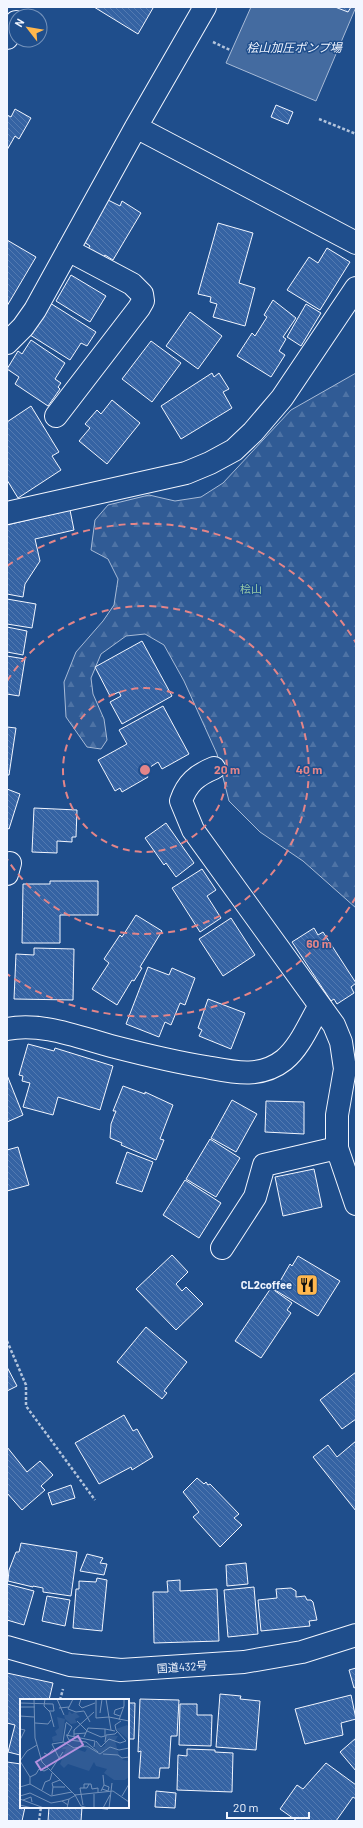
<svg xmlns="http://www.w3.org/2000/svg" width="363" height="1828" font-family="Barlow,'Noto Sans JP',sans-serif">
  <defs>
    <pattern id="forest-firs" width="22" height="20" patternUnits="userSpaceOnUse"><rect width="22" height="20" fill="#305b95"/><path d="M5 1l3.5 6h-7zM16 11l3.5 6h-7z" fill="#4e73a5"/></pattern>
    <pattern id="building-back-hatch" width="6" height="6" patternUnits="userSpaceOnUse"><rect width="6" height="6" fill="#3563a3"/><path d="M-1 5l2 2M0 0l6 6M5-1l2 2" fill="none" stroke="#537ab1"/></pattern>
  </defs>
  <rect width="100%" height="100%" fill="#1f4e8c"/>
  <path fill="url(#forest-firs)" stroke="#a8bbd7" d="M356 373V908L303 861 260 832 229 801 217 754 184 681 164 645 145 634 126 636 101 654 91 678 93 694 104 719 107 740 101 749 87 747 66 717 64 682 76 652 103 621 114 605 118 579 108 559 91 550 95 520 108 505 149 495 175 501 201 497 223 483 291 410Z"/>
  <path fill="#446ba0" stroke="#a8bbd7" d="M251 7H356L316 101 226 63Z"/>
  <path fill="url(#building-back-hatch)" stroke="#f2f6ff" d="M94 7H151L153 8 138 34Z
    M335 7H351L348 12Z
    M276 105 293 112 288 124 271 117Z
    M15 109 31 118 19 139 15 136 7 150V115L11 117Z
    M108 200 120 206 122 201 141 213 113 260 105 255 103 258 88 249 90 246 84 242Z
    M218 223 253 233 239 283 255 288 245 326 213 317 217 304 210 302 211 297 198 294Z
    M7 240 36 257 7 306Z
    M327 248 350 262 320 310 287 290 309 257 318 263Z
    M71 275 106 296 90 322 56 301Z
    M273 300 296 318 283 337 286 339 279 351 285 355 271 377 237 356 252 333 255 336 267 317 264 315Z
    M50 303 96 332 87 346 81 343 70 360 30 335Z
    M306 304 321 313 301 346 287 337Z
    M190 312 222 336 198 369 166 346Z
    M31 340 65 363 55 379 61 383 58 387 60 389 48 406 15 384 19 377 7 369 18 351 22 354Z
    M151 341 181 363 152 402 122 379Z
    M212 373 214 377 219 373 229 389 223 392 232 408 181 439 161 406Z
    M112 400 140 423 107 464 79 441 90 428 85 424 97 410 101 414Z
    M31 406 59 452 52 456 61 470 18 498 7 480V422Z
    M70 510 74 530 35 539 40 561 25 584 23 597 7 594V525Z
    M7 599 36 604 32 628 7 624Z
    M7 627 27 631 23 655 7 652Z
    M142 641 172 696 122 724 110 702 121 696 119 692 110 696 95 667Z
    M7 656 25 659 19 696 7 694Z
    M163 706 189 754 162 769 158 762 144 771 148 777 122 792 120 788 115 791 98 760 127 744 119 730Z
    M7 727 16 728 9 775H7Z
    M7 789 20 794 9 829 7 828Z
    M34 808 77 810 76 837H72V842L57 841V853L32 852Z
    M166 823 194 863 176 877 166 863 164 865 145 838Z
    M202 869 216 890 207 896 221 918 200 932 172 888Z
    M50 881H98V915H60V943H22L23 884H50Z
    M136 915 162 931 140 967 142 968 134 981 132 980 117 1005 92 989 109 963 104 959 120 935 122 937Z
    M231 918 255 955 223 976 199 939Z
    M314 928 318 935 323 932 356 983 351 987 354 993 337 1004 334 999 331 1001 292 942Z
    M34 948 74 949 73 1000 14 999 16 954 34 955Z
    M148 967 169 975 172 968 195 978 185 1005 180 1003 171 1025 165 1022 159 1037 126 1024Z
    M208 999 245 1013 231 1049 199 1036 202 1030 198 1028Z
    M28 1044 54 1051 55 1048 113 1066 100 1110 58 1097 53 1115 23 1107 30 1083 22 1081 23 1076 19 1075Z
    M7 1075 23 1115 7 1122Z
    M123 1086 145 1094V1092L173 1105 160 1139 164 1140 156 1160 121 1145 122 1143 110 1138 111 1124 116 1111H113Z
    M232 1100 257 1114 236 1152 211 1138Z
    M266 1101 304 1102V1134L265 1132Z
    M210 1139 240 1158 216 1197 186 1179Z
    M18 1147 29 1185 7 1191V1150Z
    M127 1152 153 1162 142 1192 116 1183Z
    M314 1169 322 1207 283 1216 275 1177Z
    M185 1180 221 1203 199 1238 163 1215Z
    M172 1255 188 1272 176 1284 182 1291 186 1287 203 1304 176 1330 136 1289Z
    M298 1256 340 1281 318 1316 275 1290 290 1264 292 1266Z
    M271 1288 292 1303 287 1310 291 1313 261 1358 235 1341Z
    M146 1327 187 1362 164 1391 167 1393 162 1399 117 1362Z
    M7 1367 17 1386 7 1391Z
    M356 1372V1419L342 1429 320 1400Z
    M124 1415 133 1431 137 1429 153 1457 132 1470 131 1467 99 1484 75 1443Z
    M356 1441V1511L313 1457 328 1445 337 1457Z
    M7 1447 27 1472 40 1461 53 1475 41 1486 45 1490 22 1510 7 1493Z
    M197 1478 204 1484 206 1482 208 1485 210 1484 239 1514 234 1518 242 1525 220 1547 193 1517 199 1512 183 1492Z
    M71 1485 75 1498 52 1505 48 1493Z
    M21 1543 77 1552 71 1596 43 1592V1588L33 1586V1587L8 1581 9 1570 16 1552H19Z
    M87 1554 103 1558 100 1563 107 1564 104 1575 80 1571Z
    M246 1563 248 1584 227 1586 226 1565Z
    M97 1578 107 1580 102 1631 73 1628 76 1589H79V1581L96 1582Z
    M180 1580V1591L217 1589 219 1641 154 1643 153 1592H168L167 1581Z
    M7 1584 34 1591 24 1625 7 1620Z
    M254 1587 258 1634 228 1637 224 1590Z
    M291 1588 296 1591V1597L305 1596 307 1600H311L313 1602 317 1620 309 1621 310 1626 261 1631 258 1600 277 1598 276 1589Z
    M47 1596 70 1600 65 1626 42 1621Z
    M356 1668V1687L354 1688 349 1670Z
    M7 1673 53 1683 49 1700H21V1749L20 1755 8 1752 15 1725 7 1723Z
    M220 1694 241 1696 240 1699 260 1701 256 1750 216 1747Z
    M351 1695 356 1719 341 1723 343 1735 305 1744 295 1709Z
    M140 1699 179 1700 177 1736H171L169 1768H160L159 1778H139L141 1751 138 1752Z
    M128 1703H135L134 1739H128Z
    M180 1704H197V1715H212L211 1746 179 1745Z
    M356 1738V1771L340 1752Z
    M187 1749 215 1750V1752L233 1753 232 1792 177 1790 178 1755 187 1756Z
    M7 1762 21 1764V1807H25L22 1821H7Z
    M326 1763 356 1785V1799L353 1797 336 1821H297L280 1809 297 1785 303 1789Z
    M156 1791 176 1793 175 1808 155 1807Z
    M49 1807H108V1809L82 1807 81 1821H48Z"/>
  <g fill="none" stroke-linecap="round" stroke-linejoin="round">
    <g stroke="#f2f6ff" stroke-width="24">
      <path id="minor" d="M7 38 16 22
        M136 127 356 243
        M7 343 23 327 35 310 136 127 205 7
        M56 416 139 308 143 301 142 294 132 284 68 250
        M7 513 186 473 210 463 234 450 253 432 282 398 356 288
        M214 768C197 775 187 783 181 801L193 830 334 1025 341 1042 345 1069 337 1115V1148L356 1204
        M7 874 10 863
        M7 1029C41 1022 78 1037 111 1046 142 1054 174 1062 206 1067 233 1072 260 1079 284 1060 300 1047 309 1024 319 1007
        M222 1248 255 1197 264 1165 337 1148"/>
    </g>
    <g stroke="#f2f6ff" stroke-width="24">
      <path id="highway" d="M7 1647 70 1665 121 1670 244 1662 302 1652 356 1635"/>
    </g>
    <path stroke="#b3c4dc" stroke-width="2.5" stroke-dasharray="3 2" stroke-linecap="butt" d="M213 42 230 50
      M319 119 356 134
      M7 1341 26 1385V1406L95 1500
      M60 1700 63 1689
      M39 1821 41 1807"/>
    <use href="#minor" stroke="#1f4e8c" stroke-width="22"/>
    <use href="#highway" stroke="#1f4e8c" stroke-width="22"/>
  </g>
  <g fill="none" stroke="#e38589" stroke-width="2" stroke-dasharray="7 5">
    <circle cx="145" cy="770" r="82"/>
    <path d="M7 681A164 164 0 1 1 7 859"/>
    <path d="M356 897A246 246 0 0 1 7 974M7 566A246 246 0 0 1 356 643"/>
  </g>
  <defs>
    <g id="restaurant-square" transform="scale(1.15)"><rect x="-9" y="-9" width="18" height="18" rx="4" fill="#ffb74d" stroke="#1f4e8c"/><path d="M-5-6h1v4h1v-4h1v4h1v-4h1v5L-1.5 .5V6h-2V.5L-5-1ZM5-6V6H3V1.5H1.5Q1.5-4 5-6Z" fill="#111"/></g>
  </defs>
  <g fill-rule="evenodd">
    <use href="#restaurant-square" x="307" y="1285"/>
  </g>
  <g text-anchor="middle" stroke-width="3" stroke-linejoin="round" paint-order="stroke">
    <g font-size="11" fill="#97c8a6" stroke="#1f4e8c">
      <text x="251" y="593">桧山</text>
    </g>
    <g font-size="11" font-weight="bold" fill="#f2f6ff" stroke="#1f4e8c" text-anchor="end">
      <text x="292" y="1289">CL2coffee</text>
    </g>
    <g font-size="11" fill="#f2f6ff" stroke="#1f4e8c">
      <text transform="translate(182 1667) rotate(-4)" y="4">国道432号</text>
    </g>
    <g font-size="12" font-style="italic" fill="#f2f6ff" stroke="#1f4e8c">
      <text x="294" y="52">桧山加圧ポンプ場</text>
    </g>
  </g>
  <g transform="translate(20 1699)">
    <rect width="109" height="109" fill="#1f4e8c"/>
    <path d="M49 12 52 15 55 13 60 18 55 20 57 24 51 25 45 20 42 42 33 43 32 38 37 36 35 32 39 29 37 18 45 20 44 16H48ZM107 26 109 28 108 40 96 30ZM86 36 98 37 95 42 99 56 103 61 109 62V78L105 81H94L84 74 87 70 76 67 74 63 69 72 48 65 44 69 40 65 46 50H42L43 48 48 47 65 53 67 50 63 48H68L78 53 75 49 76 43 81 49 85 47Z" fill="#305b95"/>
    <path fill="none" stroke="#7391ba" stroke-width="1" d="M14 0 15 39 22 63 55 96 61 107 68 109M25 0 24 7 30 13 34 28M37 0 44 16M61 0 59 6 62 9 75 4M76 0V19L89 18 109 22M86 0 91 31M0 4 33 5 34 12H29M0 8H15M49 8 48 10 56 13 64 12M39 9 49 8 53 0M64 12 70 23M80 14 82 0M0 17 14 18M100 17 94 15 95 11 104 8M99 21 104 7V0M57 22 67 32 81 38 85 37V30L95 32M46 23 52 28 47 37 49 41 66 43 78 53M15 24 28 25 31 21M0 30 5 31 0 41M54 35 66 34M46 36 75 42 74 48M54 38V31L74 13M64 38 68 29 85 30M76 42 81 48 89 40 100 44 106 42 96 31 95 26 101 22M43 43 46 24M85 43 86 36 95 35 97 33M24 54 28 56 33 50M83 55 98 56 102 59 109 58M39 59 32 45 44 43 54 49 67 47 80 55 90 48 99 51 109 49M0 62 10 78V85M0 62 7 52 17 46M31 71 43 53M10 78 16 75 19 70 24 72 28 70M0 88 10 85 31 97 52 93M33 88 32 84 40 81M64 89V85H71L72 90 78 89V93M82 90 88 92 89 88 84 86M22 91 25 83 30 81 32 74M81 92 84 86 83 76M74 95V109M32 96 33 88H45M55 96 93 92 109 103M0 97 10 94 31 104 42 102M102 97 109 85M0 100 24 109M3 101 11 98 12 103M0 106 12 109M48 106 42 102 49 100M63 106 60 89H67L69 85M47 109 49 100 56 96M83 109 90 96M89 109 92 84"/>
    <path fill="#b691df" fill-opacity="0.15" stroke="#b691df" stroke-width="2" d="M58 37 63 46 21 71 16 63Z"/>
    <rect width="109" height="109" fill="none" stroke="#f2f6ff" stroke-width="2"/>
  </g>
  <circle cx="145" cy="770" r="6" fill="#e38589" stroke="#1f4e8c" stroke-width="2"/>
  <g font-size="12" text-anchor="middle" font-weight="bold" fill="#e38589" stroke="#1f4e8c" stroke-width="3" stroke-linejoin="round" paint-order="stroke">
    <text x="227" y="774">20 m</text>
    <text x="309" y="774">40 m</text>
    <text x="319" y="948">60 m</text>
  </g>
  <rect width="363" height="1828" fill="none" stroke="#f2f6ff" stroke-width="16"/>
  <g transform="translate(28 28) rotate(301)"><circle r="19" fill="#1f4e8c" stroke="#7391ba"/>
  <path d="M0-3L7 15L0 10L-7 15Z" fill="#ffb74d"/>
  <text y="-6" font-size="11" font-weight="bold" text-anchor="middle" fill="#f2f6ff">N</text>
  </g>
  <path d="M227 1812v6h82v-6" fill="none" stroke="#f2f6ff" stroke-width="2"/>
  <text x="233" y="1812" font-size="12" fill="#f2f6ff" stroke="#1f4e8c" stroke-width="3" paint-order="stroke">20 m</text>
</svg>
